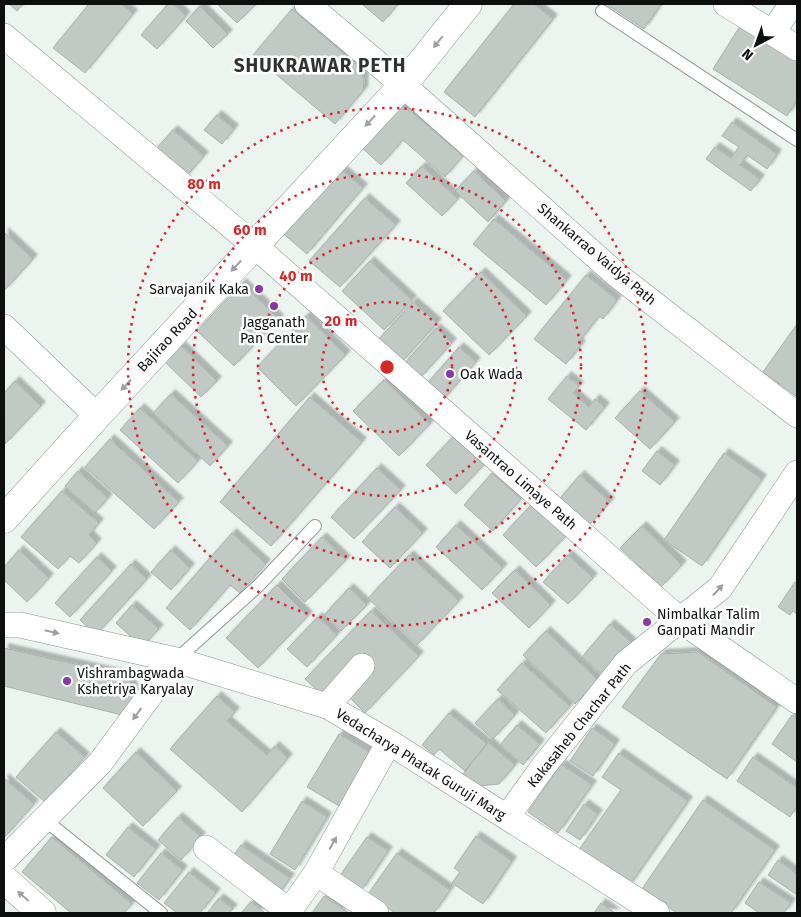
<svg xmlns="http://www.w3.org/2000/svg" width="801" height="917" font-family="'Fira Sans',sans-serif">
  <defs>
    <filter id="shadow"><feDropShadow dx="4.5" dy="-4.5" stdDeviation="1" flood-color="#0004"/></filter>
  </defs>
  <rect width="100%" height="100%" fill="#ecf4f0"/>
  <path fill="#c1c9c5" stroke="#a9b1ad" filter="url(#shadow)" d="M9 4H23L17 11Z
    M89 4H121L133 14 85 73 53 48Z
    M168 4H173L186 16 157 49 141 35Z
    M217 4H256L237 23Z
    M362 4H398L383 22Z
    M514 4H534L553 19 475 117 444 92Z
    M606 4H661L644 29Z
    M200 6 228 34 213 48 186 21Z
    M292 9 359 67 364 79 363 91 335 124 253 55Z
    M742 23 797 59V100L787 116 713 69Z
    M399 109H408L463 156 445 177 403 140 381 165 361 147Z
    M217 115 234 129 222 144 204 130Z
    M732 122 777 154 767 169 747 155 740 165 760 179 751 191 706 159 715 147 731 158 739 147 722 136Z
    M173 130 204 156 185 178 154 151Z
    M336 165 363 188 307 254 280 231Z
    M422 166 458 199 442 216 406 183Z
    M474 171 506 201 488 222 455 191Z
    M365 198 396 225 340 287 309 261Z
    M494 219 567 280 546 305 473 244Z
    M4 232 33 259 4 291Z
    M370 261 412 300 384 330 342 291Z
    M481 272 527 316 489 355 443 311Z
    M586 275 617 300 603 319 599 316 578 343 581 345 566 364 534 339Z
    M242 283 279 319 234 366 197 331Z
    M413 302 437 323 401 363 377 341Z
    M306 316 346 355 296 406 257 367Z
    M797 324V397L763 372Z
    M436 328 452 343 420 378 404 364Z
    M181 346 217 381 201 397 165 362Z
    M459 347 476 362 441 402 424 387Z
    M567 376 579 386 573 393 589 407 595 399 605 407 586 430 548 399Z
    M384 380 430 424 399 456 353 411Z
    M15 381 41 406 5 444 4 393Z
    M640 391 675 422 650 449 615 418Z
    M171 394 228 446 210 466 153 413Z
    M310 397 362 442 271 546 220 502Z
    M140 408 198 461 178 483 120 430Z
    M454 436 484 465 456 494 426 465Z
    M110 439 179 502 154 529 85 467Z
    M657 451 675 465 660 485 642 471Z
    M724 453 762 479 702 566 664 540Z
    M377 468 401 490 354 539 331 517Z
    M78 471 108 498 95 513 65 486Z
    M492 473 521 499 493 531 464 505Z
    M580 475 610 502 589 525 560 498Z
    M62 491 99 523 89 535 97 543 79 563 70 556 58 569 21 537Z
    M532 504 566 536 536 567 503 535Z
    M395 507 423 533 390 568 362 542Z
    M456 525 503 568 482 590 436 547Z
    M642 526 682 565 661 587 620 548Z
    M232 533 266 564 240 593 230 585 190 630 166 608Z
    M322 537 346 560 305 602 282 579Z
    M19 550 49 578 27 602 4 580V567Z
    M171 550 190 568 171 590 151 572Z
    M409 555 459 601 417 645 368 598Z
    M568 555 593 578 568 604 543 582Z
    M97 557 112 571 70 617 55 603Z
    M131 564 147 579 96 635 80 620Z
    M515 570 551 605 529 628 492 593Z
    M795 582 797 584V614L793 611 790 615 778 607Z
    M277 585 308 616 258 668 226 638Z
    M349 588 367 605 341 631 324 615Z
    M132 605 159 629 142 647 116 623Z
    M371 611 419 656 365 713 347 695 375 666 363 654 322 695 305 679Z
    M318 617 337 635 307 667 287 649Z
    M610 624 632 643 604 676 582 657Z
    M546 631 598 680 575 704 523 655Z
    M4 648 128 676 136 697 122 715 4 686Z
    M698 652 777 707 727 779 622 707 661 654Z
    M522 663 570 706 546 733 497 690Z
    M217 696 235 712 227 721 267 755 275 746 288 758 242 812 170 749Z
    M498 699 515 715 493 739 475 723Z
    M449 713 487 744 465 771 439 749 434 755 422 745Z
    M792 715 797 719V762L772 744Z
    M517 725 540 744 523 765 500 745Z
    M592 728 615 744 593 776 570 761Z
    M56 732 85 757 45 802 16 777Z
    M339 734 371 753 339 806 307 787Z
    M488 742 515 765 499 784 478 786 463 774Z
    M136 752 177 791 143 826 103 788Z
    M619 753 688 801 629 886 578 851 621 790 602 777Z
    M753 757 797 788V806L790 817 737 781Z
    M561 764 592 785 558 833 528 812Z
    M4 778 34 804 4 838Z
    M703 800 775 850 731 913H677L642 889Z
    M302 801 327 817 295 870 270 854Z
    M584 804 598 814 580 840 566 831Z
    M178 817 201 837 181 860 158 840Z
    M128 827 156 849 134 877 106 855Z
    M476 836 512 861 483 904 452 883 460 872 454 868Z
    M52 837 132 904 124 913H71L22 872Z
    M367 837 388 851 361 891 339 877Z
    M241 845 290 878 277 896 229 862Z
    M161 853 183 870 159 900 137 883Z
    M397 853 450 890 434 913H395L368 894Z
    M778 860 797 874V895L768 875Z
    M189 872 216 893 200 913H177L164 903Z
    M759 882 791 903 784 913H759L745 903Z
    M324 896 349 913H312Z
    M219 898 233 909 229 913H207Z
    M251 902 265 913H241Z
    M601 903 615 913H594Z"/>
  <g fill="none" stroke-linecap="round" stroke-linejoin="round">
    <g stroke="#8d9591" stroke-width="14">
      <path id="service" d="M602 11 797 140
        M176 660 258 586 315 526
        M45 820 161 913"/>
    </g>
    <g stroke="#8d9591" stroke-width="26">
      <path id="minor" d="M307 4 403 85 617 275 797 415
        M726 4 797 48
        M772 33 792 4
        M4 36 255 246 680 620 797 701
        M4 327 97 416
        M4 625H20L176 660 327 706 389 742 657 913
        M327 706 362 666
        M507 817 543 767 626 663 720 588 797 473
        M206 848 289 911
        M4 860 100 763 176 660
        M316 873 376 913
        M288 913 316 873 389 742"/>
    </g>
    <g stroke="#8d9591" stroke-width="29">
      <path id="tertiary" d="M4 879 42 913"/>
    </g>
    <g stroke="#8d9591" stroke-width="29">
      <path id="trunk" d="M4 519 97 416 403 85 468 4"/>
    </g>
    <use href="#service" stroke="#fff" stroke-width="12"/>
    <use href="#minor" stroke="#fff" stroke-width="25"/>
    <use href="#tertiary" stroke="#fff" stroke-width="28"/>
    <use href="#trunk" stroke="#fff" stroke-width="28"/>
  </g>
  <defs><path id="oneway-solid" d="M-6-.8H1V-3.2L6.5 0L1 3.2V.8H-6Z" transform="scale(1.25)"/></defs>
  <g fill="#9e9f9f">
    <use href="#oneway-solid" transform="translate(438 42) rotate(129)"/>
    <use href="#oneway-solid" transform="translate(370 121) rotate(133)"/>
    <use href="#oneway-solid" transform="translate(236 266) rotate(133)"/>
    <use href="#oneway-solid" transform="translate(126 385) rotate(133)"/>
    <use href="#oneway-solid" transform="translate(718 590) rotate(-47)"/>
    <use href="#oneway-solid" transform="translate(52 632) rotate(13)"/>
    <use href="#oneway-solid" transform="translate(137 714) rotate(126)"/>
    <use href="#oneway-solid" transform="translate(333 843) rotate(-61)"/>
    <use href="#oneway-solid" transform="translate(23 896) rotate(-139)"/>
  </g>
  <g fill="none" stroke="#d62828" stroke-width="2.5" stroke-dasharray="2.5 5">
    <circle cx="387" cy="367" r="65"/>
    <circle cx="387" cy="367" r="129"/>
    <circle cx="387" cy="367" r="194"/>
    <circle cx="387" cy="367" r="259"/>
  </g>
  <g fill="#8737a6" stroke="#fff" stroke-width="2">
    <circle cx="259" cy="289" r="5"/>
    <circle cx="274" cy="306" r="5"/>
    <circle cx="450" cy="374" r="5"/>
    <circle cx="647" cy="622" r="5"/>
    <circle cx="67" cy="681" r="5"/>
  </g>
  <g text-anchor="middle" stroke-width="5" stroke-linejoin="round" paint-order="stroke">
    <g font-size="14" fill="#0d100e" stroke="#fff">
      <text transform="translate(597 254) rotate(40)" y="5">Shankarrao Vaidya Path</text>
      <text transform="translate(167 340) rotate(-47)" y="5">Bajirao Road</text>
      <text transform="translate(521 480) rotate(41)" y="5">Vasantrao Limaye Path</text>
      <text transform="translate(579 725) rotate(-51)" y="5">Kakasaheb Chachar Path</text>
      <text transform="translate(421 764) rotate(32)" y="5">Vedacharya Phatak Guruji Marg</text>
    </g>
    <g font-size="14" fill="#0d100e" stroke="#fff" text-anchor="start">
      <text x="249" y="294" text-anchor="end">Sarvajanik Kaka</text>
      <text x="274" y="327" text-anchor="middle">Jagganath<tspan x="274" dy="16">Pan Center</tspan></text>
      <text x="460" y="379">Oak Wada</text>
      <text x="657" y="619">Nimbalkar Talim<tspan x="657" dy="16">Ganpati Mandir</tspan></text>
      <text x="77" y="678">Vishrambagwada<tspan x="77" dy="16">Kshetriya Karyalay</tspan></text>
    </g>
    <g font-size="19" font-weight="bold" letter-spacing="1" fill="#2d3431" stroke="#fff">
      <text x="320" y="72">SHUKRAWAR PETH</text>
    </g>
  </g>
  <circle cx="387" cy="367" r="8" fill="#d62828" stroke="#fff" stroke-width="2.5"/>
  <g font-size="15" text-anchor="middle" font-weight="bold" fill="#d62828" stroke="#fff" stroke-width="5" stroke-linejoin="round" paint-order="stroke">
    <text x="204" y="189">80 m</text>
    <text x="250" y="235">60 m</text>
    <text x="296" y="281">40 m</text>
    <text x="341" y="326">20 m</text>
  </g>
  <rect width="801" height="917" fill="none" stroke="#0d100e" stroke-width="10"/>
  <g transform="translate(756 45) rotate(221)" stroke="#ffffff" stroke-width="4" paint-order="stroke">
  <path d="M0-4L9 19L0 12L-9 19Z" fill="#0d100e"/>
  <text y="-8" font-size="14" font-weight="bold" text-anchor="middle" fill="#0d100e">N</text>
  </g>
</svg>
